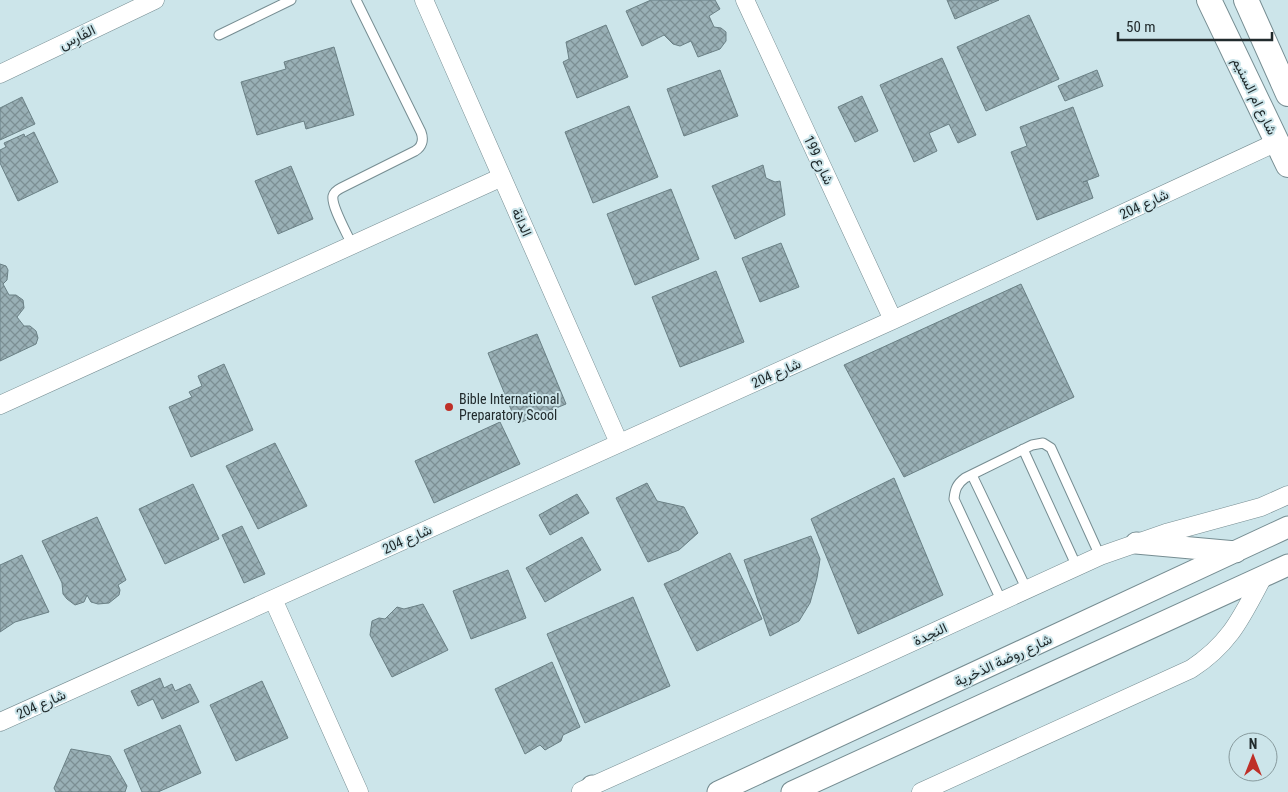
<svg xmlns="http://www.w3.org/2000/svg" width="1288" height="792" font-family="'Roboto Condensed',Vazirmatn,sans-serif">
  <defs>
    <pattern id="building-cross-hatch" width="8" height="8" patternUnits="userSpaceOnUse" patternTransform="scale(1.25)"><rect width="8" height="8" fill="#99b0b6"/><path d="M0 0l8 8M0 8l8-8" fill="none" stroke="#7c8f94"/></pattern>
  </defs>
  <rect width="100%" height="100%" fill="#cce5ea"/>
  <path fill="url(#building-cross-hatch)" stroke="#6a8085" d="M651 0H715L720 9 709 16 714 27 721 28 726 32V41L720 49 698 57 691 41 680 46 673 44 664 35 642 46 626 11Z
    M947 0H999L955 19Z
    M1029 15 1059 79 986 111 957 47Z
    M606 25 628 77 577 98 563 62 569 59 566 42Z
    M334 47 354 115 306 129 304 121 257 135 241 82 286 69 284 62Z
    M942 58 976 135 958 143 949 124 929 133 937 151 914 162 880 85Z
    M720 70 738 116 684 136 667 89Z
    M1097 70 1103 86 1065 101 1058 86Z
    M862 96 878 131 855 142 838 107Z
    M22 97 35 124 0 140V108Z
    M629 106 658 177 593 203 565 132Z
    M1073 107 1099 176 1083 182 1087 181 1093 198 1037 220 1011 152 1027 146 1020 127Z
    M34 132 58 182 18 201 0 163V150L6 147 4 143 24 134 25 137Z
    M763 165 766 178 775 182 780 181 785 215 735 239 712 186Z
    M291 166 313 219 278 234 255 181Z
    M671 189 699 259 635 285 607 214Z
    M781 243 799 287 760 302 742 258Z
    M0 264 6 266 8 270 7 280 3 284 9 295H16L23 300 24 308 17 317 24 326H30L36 331 38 338 36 344 0 361Z
    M716 271 744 342 680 367 652 297Z
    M1021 284 1074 397 904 477 844 365Z
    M537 334 566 404 517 424 488 353Z
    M224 364 253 430 191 457 169 407 192 397 189 392 202 386 198 376Z
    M500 422 520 464 434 503 415 461Z
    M275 443 307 506 258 529 226 466Z
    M894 478 943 595 858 634 811 519Z
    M647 483 657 501 684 507 698 533 679 550 648 562 616 498Z
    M193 484 219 539 165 564 139 509Z
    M577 494 589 513 550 535 539 515Z
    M97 517 126 580 118 585 120 590 119 595 109 603 98 604 91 602 87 595 84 602 75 605 67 599 63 594 62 583 42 541Z
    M242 526 265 574 244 583 222 535Z
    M811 536 820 559 817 578 810 603 799 621 770 636 744 560Z
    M582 537 601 570 545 602 526 568Z
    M730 553 762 619 697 651 664 584Z
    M22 555 49 612 15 622 0 632V565Z
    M508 570 526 618 471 639 453 591Z
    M633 597 670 686 585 723 547 634Z
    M423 604 448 650 392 677 370 635 372 621 379 618 385 619 397 607 404 609Z
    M552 662 580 727 563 735 561 741 545 750 540 745 525 754 495 689Z
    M160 678 164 688 172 684 175 691 190 684 199 702 162 719 153 699 138 706 131 691Z
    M262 681 288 738 236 761 210 705Z
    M180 725 201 773 158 792H142L124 750Z
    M71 749 110 756 127 786 125 792H56L54 788Z"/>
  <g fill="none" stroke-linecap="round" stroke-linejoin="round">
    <g stroke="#768d92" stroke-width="11">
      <path id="service" d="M219 35 291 0
        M352 245C348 235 331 206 333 196 334 192 337 190 341 188L415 151C422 147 424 140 421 132L356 0
        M1023 449 1077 567
        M972 475 1027 590
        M1002 602 954 499C955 489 957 484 965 478L1032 445 1043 443 1051 448 1100 556"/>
    </g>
    <g stroke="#768d92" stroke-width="19">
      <path id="minor" d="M424 0 619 443
        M745 0 893 320
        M0 74 155 0
        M0 405 502 177
        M273 599 359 792
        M0 722 893 320 1277 142
        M581 791 862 665 1100 556 1166 533 1261 507 1288 495
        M921 792 1191 669C1231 643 1242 616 1264 575"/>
    </g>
    <g stroke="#768d92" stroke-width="23">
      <path id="tertiary" d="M1136 543 1236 552
        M588 792 592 786
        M718 792 1288 527
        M792 792 1288 565"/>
    </g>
    <g stroke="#768d92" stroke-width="26">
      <path id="secondary" d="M1209 0 1288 165
        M1246 0 1288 94"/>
    </g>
    <use href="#service" stroke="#fff" stroke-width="9"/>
    <use href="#minor" stroke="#fff" stroke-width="18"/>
    <use href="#tertiary" stroke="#fff" stroke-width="21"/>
    <use href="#secondary" stroke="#fff" stroke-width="24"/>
  </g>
  <circle fill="#be3028" stroke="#cce5ea" stroke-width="2" cx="449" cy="407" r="5"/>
  <g text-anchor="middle" stroke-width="4" stroke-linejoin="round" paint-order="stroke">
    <g font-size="14" fill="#212b2d" stroke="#cce5ea">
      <text transform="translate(77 37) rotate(-26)" y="5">الفَارِس</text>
      <text transform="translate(1255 96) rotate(64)" y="5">شارع ام السنيم</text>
      <text transform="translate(819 160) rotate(65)" y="5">شارع 199</text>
      <text transform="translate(1144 204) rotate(-25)" y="5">شارع 204</text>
      <text transform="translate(522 222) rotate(66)" y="5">الدانة</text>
      <text transform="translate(776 373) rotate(-24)" y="5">شارع 204</text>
      <text transform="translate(407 539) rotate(-24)" y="5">شارع 204</text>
      <text transform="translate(930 634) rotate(-25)" y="5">النجدة</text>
      <text transform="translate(1003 660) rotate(-25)" y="5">شارع روضة الذخرية</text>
      <text transform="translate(41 704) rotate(-24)" y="5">شارع 204</text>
    </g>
    <g font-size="14" fill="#212b2d" stroke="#cce5ea" text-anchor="start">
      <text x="459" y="404">Bible International<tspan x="459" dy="16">Preparatory Scool</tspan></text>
    </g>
  </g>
  <g transform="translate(1253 757)"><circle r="24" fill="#cce5ea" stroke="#889b9e"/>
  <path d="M0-4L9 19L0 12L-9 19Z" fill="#be3028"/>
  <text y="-8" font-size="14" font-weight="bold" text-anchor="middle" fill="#212b2d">N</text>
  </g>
  <path d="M1118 32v8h154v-8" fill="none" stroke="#212b2d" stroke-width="2.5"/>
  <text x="1126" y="32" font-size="15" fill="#212b2d" stroke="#cce5ea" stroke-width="4" paint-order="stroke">50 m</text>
</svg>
